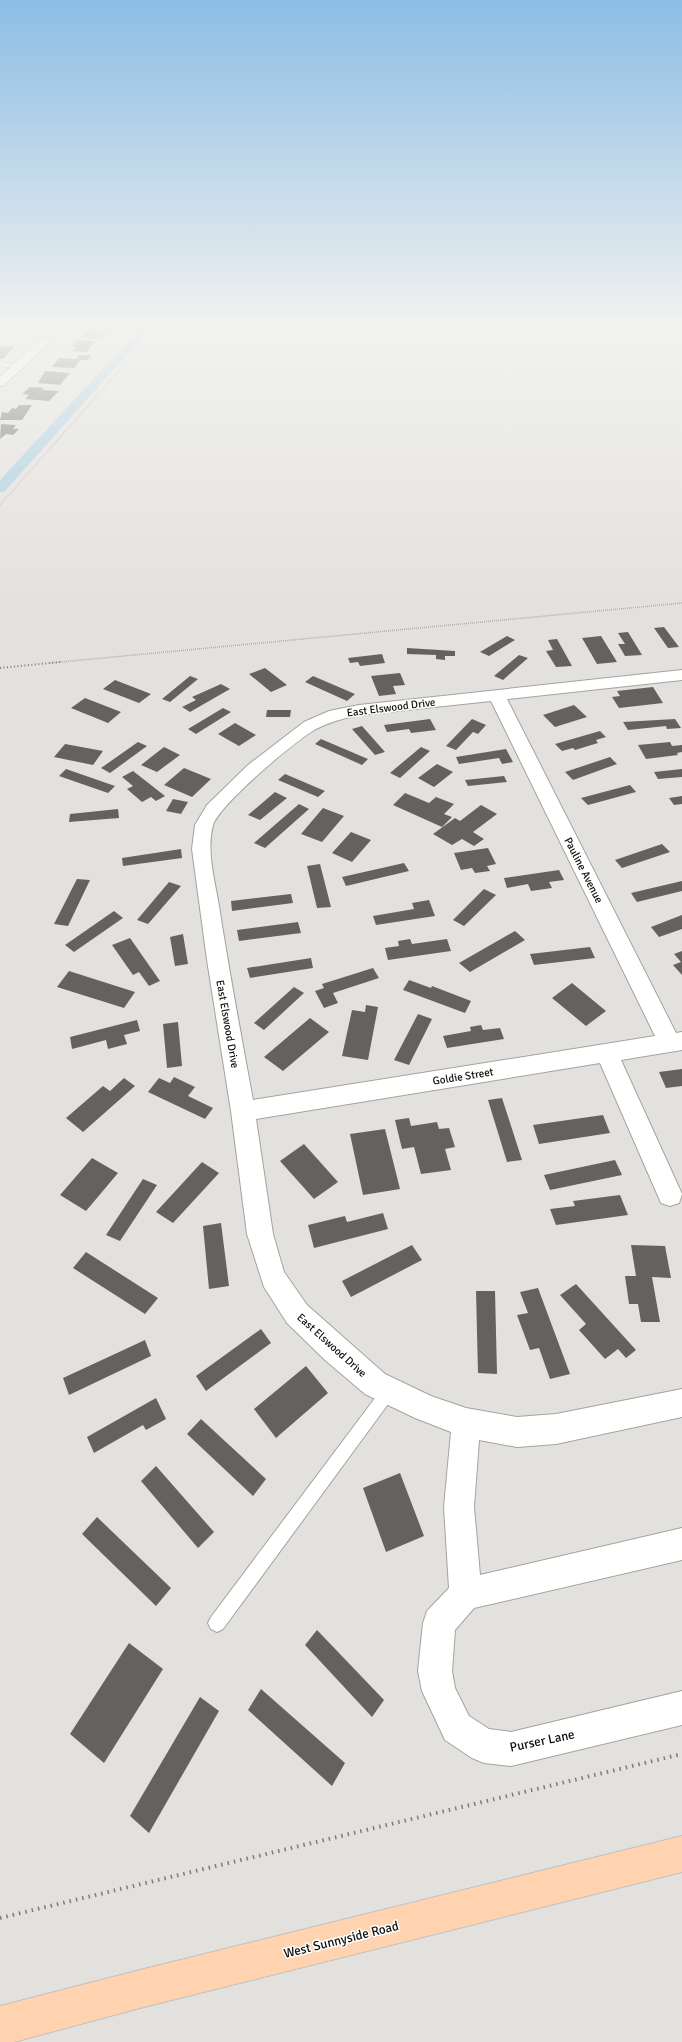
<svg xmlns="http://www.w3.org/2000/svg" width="682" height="2042" font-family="Signika,sans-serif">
  <rect width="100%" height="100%" fill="#e3e1dd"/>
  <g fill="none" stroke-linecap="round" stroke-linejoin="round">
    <path fill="#a3cadf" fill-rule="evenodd" d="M140 329H150L5 491 0 492V480Z"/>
  </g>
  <path fill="#64625e" d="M105 329H117L114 332 108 331 101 339 81 338 88 330 102 331Z
    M77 340 96 341 87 352 73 351 76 347H72L73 345Z
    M0 346 14 347 3 359H0Z
    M79 355H91L88 360H80L74 368 52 367 59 358 76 359Z
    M45 371 70 373 60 385 38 383Z
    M30 387 44 388 42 390 59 391 49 401 25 399 29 395 22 394Z
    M19 405H32L22 420H0L2 412 8 413 12 408 16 409Z
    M1 424 16 425 13 429H19L13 435 6 434 0 439Z
    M664 627 679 647 668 648 654 628Z
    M628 632 642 655 625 656 618 644H625L618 633Z
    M507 636 515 640 489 656 480 652Z
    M601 636 617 662 597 664 582 638Z
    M557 639 572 666 556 667 546 651 553 650 548 640Z
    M407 648 455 651V656H445V660L436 659V655L407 654Z
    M382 654 385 663 360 666 358 662 350 663 348 658Z
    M519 655 528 658 503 680 494 676Z
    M265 668 287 685 271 692 249 674Z
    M400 673 405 685 393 686 396 694 379 696 371 676Z
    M190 676 198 679 170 702 162 699Z
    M313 676 355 694 347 701 305 682Z
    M115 680 151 694 139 703 103 689Z
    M221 684 230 689 190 712 182 707 196 700 192 697Z
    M653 687 663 703 619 708 612 697 620 696 617 691Z
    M85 698 121 712 108 723 71 708Z
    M574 705 587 717 555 727 543 715Z
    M223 708 231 712 196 734 188 729Z
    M267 710H291L290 717H266Z
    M430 719 436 730 411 733 409 729 387 732 384 725Z
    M472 719 486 725 478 734 473 732 456 750 446 746Z
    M675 719 681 728 667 729 666 726 628 730 623 722Z
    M235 723 256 735 239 746 218 734Z
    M362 726 385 752 375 755 352 729Z
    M600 731 606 737 596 740 598 743 575 750 573 748 562 751 555 744Z
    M321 739 368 759 362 765 315 744Z
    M138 742 147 746 110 773 101 768Z
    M670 742 672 746 682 745V752L677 753 678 755 646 759 638 745Z
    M65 744 103 751 93 765 54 757Z
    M164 747 180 755 157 772 141 765Z
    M421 747 430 751 400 778 390 773Z
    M506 749 513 762 502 764 499 758 459 764 456 757Z
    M610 757 617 764 573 780 565 772Z
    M437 764 453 772 434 787 418 778Z
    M184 768 211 779 192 797 164 785Z
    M66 769 115 786 108 793 59 776Z
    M682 769V777L658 779 654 772Z
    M133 771 165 796 156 801 151 797 142 802 127 789 133 786 122 777Z
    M285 774 325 791 318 797 278 780Z
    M504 776 507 782 468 786 465 780Z
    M630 785 636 792 588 805 581 798Z
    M275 792 287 798 260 820 248 815Z
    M405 793 429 803 436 797 454 804 444 814 452 817 442 827 393 805Z
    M682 796V804L674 805 669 798Z
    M173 799 188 802 181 814 166 811Z
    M299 804 309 809 265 848 254 843Z
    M481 805 497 814 473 832 484 839 474 846 462 839 452 845 433 834 455 818 460 821Z
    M323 808 344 816 322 842 301 834Z
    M118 809 119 818 69 822 70 814Z
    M351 832 371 840 352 862 332 853Z
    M662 844 670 852 622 868 615 860Z
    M488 848 496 864 487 866 490 871 475 873 472 868 461 870 454 853Z
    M181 849 182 858 123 866 122 858Z
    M404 863 409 871 346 886 342 877Z
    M320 864 331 907 317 908 307 866Z
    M559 870 564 880 549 882 552 888 531 891 528 884 507 888 504 878Z
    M77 879 90 880 68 926 54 924Z
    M682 881V891L637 902 631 893Z
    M169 882 181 886 148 924 137 920Z
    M484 889 496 895 464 926 453 920Z
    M291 894 293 903 232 911 231 901Z
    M429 900 435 916 376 925 373 916 414 909 412 903Z
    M114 911 123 918 74 952 65 945Z
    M682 915V929L659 937 651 927Z
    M298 922 301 933 239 941 237 930Z
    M515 931 525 940 470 972 459 963Z
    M183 934 188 964 175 966 170 937Z
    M130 938 160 981 149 986 139 972 133 975 112 945Z
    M410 939 412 944 447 939 451 951 388 960 385 948 399 946 398 941Z
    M590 947 595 958 534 965 530 954Z
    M682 951V975L673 965 681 962 674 954Z
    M311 958 313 968 250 978 247 968Z
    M373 968 379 978 333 993 338 1003 324 1008 315 991 324 988 322 984Z
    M69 971 135 992 124 1008 57 987Z
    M409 980 431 988 432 986 471 1001 465 1013 403 990Z
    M572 983 606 1011 586 1026 552 998Z
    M294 987 304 993 264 1030 254 1023Z
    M366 1005 378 1007 368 1060 342 1056 352 1010 365 1012Z
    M418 1014 432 1019 409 1065 394 1060Z
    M310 1018 329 1032 283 1071 264 1057Z
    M137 1020 140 1031 124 1035 127 1044 108 1049 106 1040 72 1049 70 1037Z
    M178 1022 182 1066 167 1068 163 1024Z
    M481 1025 483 1030 500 1028 504 1039 447 1048 443 1036 471 1031 470 1027Z
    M682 1069V1086L666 1088 659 1072Z
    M174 1077 195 1087 188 1096 213 1108 205 1119 148 1092 159 1078 170 1083Z
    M124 1078 135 1086 83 1132 66 1118 103 1086 110 1091Z
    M502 1098 522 1160 507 1162 488 1100Z
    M603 1115 610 1133 539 1144 533 1125Z
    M409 1118 411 1126 437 1122 439 1129 449 1128 455 1147 445 1149 451 1170 421 1174 414 1147 402 1149 395 1120Z
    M385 1129 400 1189 363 1195 350 1134Z
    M304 1144 338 1182 314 1199 280 1161Z
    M92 1158 118 1173 86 1211 60 1195Z
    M615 1160 622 1175 550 1190 544 1175Z
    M202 1162 219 1173 173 1223 156 1212Z
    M143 1179 157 1185 120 1241 106 1235Z
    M620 1195 628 1215 556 1225 550 1209 575 1206 573 1201Z
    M383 1213 388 1229 314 1248 308 1225 345 1216 347 1222Z
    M221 1223 229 1286 209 1289 203 1226Z
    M412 1245 422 1260 351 1297 342 1281Z
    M631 1245 665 1246 671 1278 652 1277 660 1322H641L638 1304H629L625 1276H636Z
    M86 1252 158 1298 145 1314 73 1268Z
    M576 1284 636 1350 626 1358 618 1349 605 1359 579 1330 586 1324 560 1295Z
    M538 1288 570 1374 550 1379 539 1348 530 1350 517 1315 528 1313 520 1292Z
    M476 1291H495L497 1374 478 1373Z
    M261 1329 271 1343 206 1391 196 1376Z
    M145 1340 151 1356 69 1395 63 1378Z
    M306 1366 328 1393 276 1438 254 1409Z
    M156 1398 166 1419 146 1430 143 1425 94 1453 87 1437Z
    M201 1419 266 1479 253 1496 187 1434Z
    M156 1466 214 1532 198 1548 141 1481Z
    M400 1473 424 1536 386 1552 363 1488Z
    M97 1517 171 1588 156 1606 82 1534Z
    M317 1630 384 1700 372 1717 305 1645Z
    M129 1643 163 1669 104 1763 70 1734Z
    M261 1689 345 1763 332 1786 248 1710Z
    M200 1697 219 1711 149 1833 130 1816Z"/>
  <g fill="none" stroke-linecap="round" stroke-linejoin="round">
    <g stroke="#a5a39e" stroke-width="2">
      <path id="service" d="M0 362 21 366 18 368 0 366Z
        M389 1383 394 1386 397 1391 394 1396 223 1629 217 1632 211 1629 208 1623 211 1617 384 1386Z"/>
    </g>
    <g stroke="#a5a39e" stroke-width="2">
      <path id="minor" d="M0 329 40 330 45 333 40 336 0 334Z
        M54 329H64L59 335 55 336 50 333Z
        M45 338 50 341 49 343 4 385 0 386V377L41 339Z
        M682 670V680L507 699 676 1033 682 1032V1050L621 1060 682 1194 679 1203 670 1206 661 1203 600 1063 256 1119 273 1234 284 1272 307 1305 385 1374 431 1396 466 1408 517 1417 556 1414 682 1389V1417L556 1444 517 1447 479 1440 474 1507 480 1575 682 1528V1560L474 1608 455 1630 452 1671 455 1688 469 1716 489 1729 511 1732 682 1691V1725L511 1766 484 1763 472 1758 445 1740 422 1691 418 1671 423 1623 427 1611 449 1588 444 1507 451 1432 415 1418 365 1394 325 1360 287 1323 264 1287 247 1234 231 1111 207 960 192 849 195 825 207 805 248 765 304 722 329 711 359 705ZM491 701 655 1036 253 1100C241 1035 229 971 219 906 215 881 206 851 213 825 220 804 295 741 316 729 330 722 344 718 359 715Z"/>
    </g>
    <g stroke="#c0c0c0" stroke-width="2">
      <path id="primary" d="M682 1836V1872L140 2008 14 2042H0V2006L140 1970Z"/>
    </g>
    <path stroke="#7d7c79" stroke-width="1.5" stroke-dasharray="0.5 1.5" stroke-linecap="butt" d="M0 505 156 329
      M50 663 682 603"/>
    <path stroke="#7d7c79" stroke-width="2" stroke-dasharray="1 2.5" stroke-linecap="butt" d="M0 668 60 662"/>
    <path stroke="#7d7c79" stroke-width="4" stroke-dasharray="1.5 5" stroke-linecap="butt" d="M0 1918 682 1754"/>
    <use href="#service" fill="#fff" fill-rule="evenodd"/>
    <use href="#minor" fill="#fff" fill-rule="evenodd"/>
    <use href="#primary" fill="#ffd3b0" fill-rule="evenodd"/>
  </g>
  <linearGradient id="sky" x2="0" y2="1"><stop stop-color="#8cbde4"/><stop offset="0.53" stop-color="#f2f2f0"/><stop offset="1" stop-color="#f2f2f0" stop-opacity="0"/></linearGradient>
  <rect width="682" height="615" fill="url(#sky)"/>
  <g text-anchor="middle" stroke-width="3" stroke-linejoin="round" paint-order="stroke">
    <g font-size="11" fill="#0d0d0b" stroke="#fff">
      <text transform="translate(391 707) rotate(-7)" y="4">East Elswood Drive</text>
      <text transform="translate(584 870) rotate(63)" y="4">Pauline Avenue</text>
      <text transform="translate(228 1024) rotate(80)" y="4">East Elswood Drive</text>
      <text transform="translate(463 1076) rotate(-9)" y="4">Goldie Street</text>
      <text transform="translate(332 1345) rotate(42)" y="4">East Elswood Drive</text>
    </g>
    <g font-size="13" fill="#0d0d0b" stroke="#fff">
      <text transform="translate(542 1740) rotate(-12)" y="5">Purser Lane</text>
      <text transform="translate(341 1939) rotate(-14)" y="5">West Sunnyside Road</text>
    </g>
  </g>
</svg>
